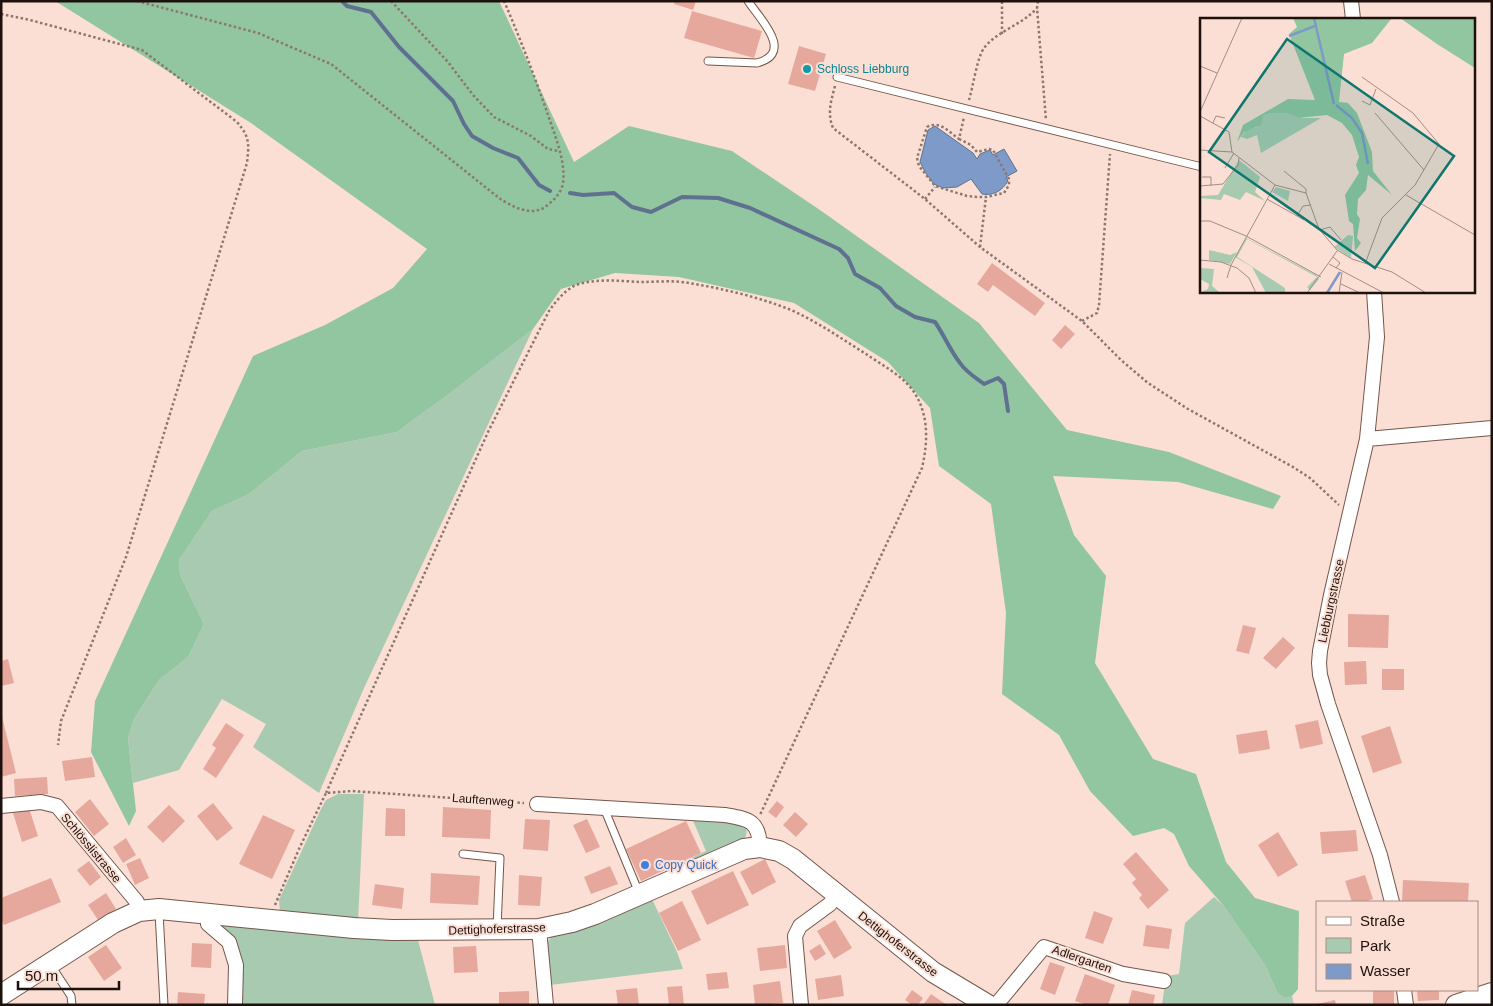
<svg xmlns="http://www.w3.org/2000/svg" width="1493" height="1006" font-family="Helvetica,sans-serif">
  <rect width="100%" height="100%" fill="#fcdfd4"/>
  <path fill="#a7cab1" d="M533 329 364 688 319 793 253 747 266 724 222 699 179 770 133 783 128 738 134 719 159 680 188 657 204 624 180 575 179 560 212 511 249 494 302 451 397 432 453 391Z
    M338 794H364L358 922 280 912 279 900 321 809 326 800Z
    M691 816 744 824C748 830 747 834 744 840L674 873 672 867 706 851Z
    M1214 897 1223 905 1265 965 1277 992 1284 996H1292L1294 1005H1162L1166 976 1179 974 1185 923Z
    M652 899 677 952 683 969 550 985 547 943 551 937 577 931Z
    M219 925C285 931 351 939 418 940L435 1005H238L240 967Z"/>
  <path fill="#91c6a1" d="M55 1H499L574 162 629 126 732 151 820 210 979 323 1067 430 1169 452 1281 496 1273 509 1178 482 1053 476 1074 535 1106 576 1095 663 1153 759 1196 774 1226 862 1255 898 1299 911 1298 989 1292 996 1284 997 1277 992 1265 965 1223 905 1189 866 1174 834 1164 828 1133 836 1090 791 1059 735 1002 694 1006 613 991 504 939 466 930 408 888 362 794 303 679 277 615 273 561 289 533 329 453 391 397 432 302 451 249 494 212 511 179 560 180 575 204 624 188 657 159 680 134 719 128 738 136 811 129 826 91 752 95 701 253 356 325 325 393 288 427 249 251 123Z"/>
  <path fill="#7d9ac8" stroke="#607190" d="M935 126 973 153 977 159 980 154 990 150 993 155 1004 149 1017 171 1006 177 1008 181C1002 191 993 196 982 194L971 179 957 187 943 188 934 184 925 172 920 162 928 130Z"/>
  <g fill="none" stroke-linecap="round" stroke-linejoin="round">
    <path stroke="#607190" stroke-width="4" d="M342 1 347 6 371 12 399 47 453 101 464 124 472 136 493 148 518 158 539 185 550 191
      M570 193 583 195 614 193 632 207 651 212 682 197 718 198 750 208 839 249 848 258 855 274 880 288 896 306 915 317 935 322C944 335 950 350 960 363 966 372 976 378 984 384L998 378 1004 384 1008 411"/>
  </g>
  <path fill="#e6a89d" d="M675 1H696L693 10 674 4Z
    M692 11 762 31 754 58 684 38Z
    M799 46 826 54 815 91 788 84Z
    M992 263 1045 303 1035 316 993 285 988 292 977 284Z
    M1065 325 1075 334 1061 349 1052 340Z
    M1348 614 1389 615 1388 648 1348 647Z
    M1243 625 1256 628 1249 654 1236 651Z
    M1283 637 1295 648 1276 669 1263 658Z
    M8 659 14 683 1 686V661Z
    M1366 661 1367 684 1345 685 1344 662Z
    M1382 669H1404V690H1382Z
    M1 713 16 773 1 777Z
    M1318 720 1323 744 1300 749 1295 725Z
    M226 723 244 735 216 778 203 769 216 748 212 745Z
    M1390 726 1402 763 1373 773 1361 736Z
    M1267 730 1270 749 1239 754 1236 735Z
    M92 757 95 777 65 781 62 761Z
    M47 777 48 794 15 796 14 779Z
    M90 799 109 824 94 836 75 812Z
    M777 801 784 807 776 818 768 812Z
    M213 803 233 828 217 841 197 816Z
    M169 805 185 821 163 843 147 827Z
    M443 807 491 810 490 839 442 837Z
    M29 808 38 836 22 842 13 813Z
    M386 808 405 809V836H385Z
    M795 812 808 824 796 837 783 825Z
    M263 815 295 830 272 879 239 864Z
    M525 819 550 820 548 851 523 849Z
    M587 819 600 847 586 853 573 825Z
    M686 821 701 853 641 881 626 849Z
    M1356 830 1358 851 1322 854 1320 832Z
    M1278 832 1298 865 1278 877 1258 845Z
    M126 838 136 855 123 863 113 847Z
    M1136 852 1169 890 1148 909 1139 898 1142 895 1132 883 1136 879 1123 864Z
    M140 858 149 878 135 885 126 864Z
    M765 859 776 882 752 895 740 872Z
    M89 861 101 877 90 886 77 870Z
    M610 866 618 884 591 894 584 877Z
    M733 871 749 905 707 925 691 891Z
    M431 873 480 876 478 905 430 903Z
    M519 875 542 877 540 906 518 905Z
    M1365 875 1373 899 1364 902H1352L1345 881Z
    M51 878 61 902 4 925 1 919V898Z
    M1403 880 1469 883 1468 902 1402 901Z
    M375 884 404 888 402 909 372 905Z
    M106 893 116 909 98 920 88 905Z
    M682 901 701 940 678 951 659 913Z
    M1094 911 1113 918 1103 944 1085 938Z
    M835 920 852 948 834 959 817 931Z
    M1146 925 1172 929 1169 949 1143 946Z
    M192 943 212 944 211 968 191 967Z
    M820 944 826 954 815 961 809 951Z
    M106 945 122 968 104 981 88 957Z
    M785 945 787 968 760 971 757 948Z
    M476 946 478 972 454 973 453 947Z
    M1050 962 1065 967 1055 995 1040 989Z
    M727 972 729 988 708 990 706 974Z
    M1085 974 1115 985 1108 1005H1087L1075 1001Z
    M841 975 844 996 818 1000 815 979Z
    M780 981 783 1003 755 1005 753 985Z
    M682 986 684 1005H669L667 987Z
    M637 988 639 1005H618L616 990Z
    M912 990 923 998 918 1005H912L905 1000Z
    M1132 990 1155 995 1153 1005H1128Z
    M1373 990H1394V1005H1373Z
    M1417 990H1439V1000L1418 1001Z
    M529 991V1005H499V992Z
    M178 992 205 994 204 1005H177Z
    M931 994 947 1005H923Z
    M1335 1000 1336 1005H1317V1004Z"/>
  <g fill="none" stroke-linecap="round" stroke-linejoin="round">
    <g stroke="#74564a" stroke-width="9">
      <path id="lane" d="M708 61 757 63C795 53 760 19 748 1
        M837 77 1202 167
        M604 808 639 893
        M463 854 500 858 497 928
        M159 912 164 1005
        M50 964 71 996 72 1005"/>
    </g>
    <g stroke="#74564a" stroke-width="16">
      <path id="street" d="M1351 1 1353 19
        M1374 291 1377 337 1367 439 1331 595 1320 651 1319 663 1320 675 1328 704 1380 855 1392 902
        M1367 439 1492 428
        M537 804 725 815C748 819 759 820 760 847
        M1 806 41 802 57 806 137 902 139 911
        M209 914 208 924 229 942 236 965 235 1005
        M539 929 546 1005
        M1404 990 1406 1005
        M801 1005 795 936 800 926 830 904 836 895
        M996 1005 1044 947 1123 974 1164 981"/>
    </g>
    <g stroke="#74564a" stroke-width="22">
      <path id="secondary" d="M1 995 113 923 139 911 159 909 354 928 392 930 539 929 572 922 595 914 744 849 760 847 779 851 793 859 933 972 988 1005
        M1456 1005 1492 993"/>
    </g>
    <path stroke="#8c7770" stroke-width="2.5" stroke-dasharray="2.5 2.5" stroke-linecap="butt" d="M137 1 258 33 331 64 499 198C511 206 531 217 545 207 553 201 561 194 563 183 566 160 554 134 547 112 534 75 520 38 504 1
      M391 1 448 62 473 95 494 117 531 136 548 149 558 151
      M1038 1 1037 8 1046 120
      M1 14 30 20 142 50 237 122C250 137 249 144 247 163L126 557 61 721 58 745
      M1002 34V1
      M835 86C831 101 827 113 833 128L925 199 980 247 1082 321 1121 360 1148 383 1188 409 1293 467 1310 478 1339 505
      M969 100C973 87 977 58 984 48 997 31 1022 25 1037 8
      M959 139 971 145 977 152 989 149 993 150 1009 179V185L1004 193 986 197H977L967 196 935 186 919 166 917 158 927 127C940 120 949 132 959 139L964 117
      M925 199 935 187
      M980 247 986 197
      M1082 321 1097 313 1099 305 1110 154
      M326 793 488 432 549 311C556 301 565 290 576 285 596 278 620 281 640 282 656 282 674 280 689 283 724 289 759 297 791 310 818 322 842 339 866 354 882 365 903 376 914 392 929 415 928 442 922 468L760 815
      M275 905 299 849 326 793 352 791 524 803"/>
    <use href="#lane" stroke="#fff" stroke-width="7"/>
    <use href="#street" stroke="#fff" stroke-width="14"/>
    <use href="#secondary" stroke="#fff" stroke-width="20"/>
  </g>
  <circle fill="#0f9aa8" stroke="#fcdfd4" stroke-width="2" cx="807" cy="69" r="5"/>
  <circle fill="#3f7fe0" stroke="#fcdfd4" stroke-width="2" cx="645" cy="865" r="5"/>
  <g text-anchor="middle" stroke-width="4" stroke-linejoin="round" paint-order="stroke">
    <g font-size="12" fill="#0d838f" stroke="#fcdfd4" text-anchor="start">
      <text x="817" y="73">Schloss Liebburg</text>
    </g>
    <g font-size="12" fill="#1d110d" stroke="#fcdfd4">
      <text transform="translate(1331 601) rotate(-78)" y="4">Liebburgstrasse</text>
      <text transform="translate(483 800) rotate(4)" y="4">Lauftenweg</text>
      <text transform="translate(91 848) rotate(50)" y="4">Schlösslistrasse</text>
      <text transform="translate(497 929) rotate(-2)" y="4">Dettighoferstrasse</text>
      <text transform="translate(898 944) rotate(38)" y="4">Dettighoferstrasse</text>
      <text transform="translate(1082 959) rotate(19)" y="4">Adlergarten</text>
    </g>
    <g font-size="12" fill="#366cbe" stroke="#fcdfd4" text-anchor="start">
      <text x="655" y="869">Copy Quick</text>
    </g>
  </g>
  <g transform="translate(1200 18)">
    <rect width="275" height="275" fill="#fcdfd4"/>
    <path d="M71 95H86L98 100H121L61 135 57 117 47 121 41 119 46 112 57 109 63 98ZM39 142 60 159 55 174 65 183 46 174 40 182 24 176 21 182 0 180V178L18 177ZM76 169 90 173 88 183 72 174ZM148 217 153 218 151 240 134 229ZM46 220 116 257 119 261 110 272 107 269 117 259 47 221 37 239 85 270V275H66L52 249 35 239ZM9 232 30 237 37 234 30 246 9 242ZM0 250 14 251 12 268 19 274H1L8 271 9 266 0 261Z" fill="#a7cab1"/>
    <path d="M93 0H192L172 25 144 36 139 84 148 85 157 95 172 134 173 153 192 177 168 157 166 172 158 181 157 196 160 201 157 220 161 225 155 233 153 206 149 203 145 177 159 155 156 147 159 139 152 117 142 105 127 97 98 100 86 95H71L63 98 61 107 44 114 37 124 43 107 88 81 115 82 89 16 97 9ZM200 0H275V50L237 26Z" fill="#91c6a1"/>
    <path fill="none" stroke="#7d9ac8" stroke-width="2.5" d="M114 0 134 86M89 18 115 8M136 87 152 100 162 115 168 146M127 275 140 254"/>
    <path fill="none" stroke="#a38d84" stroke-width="1" d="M0 48 17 55M162 59 213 95 239 126 215 167 182 200 165 246M162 83 170 87 176 71M0 94 42 0M175 95 224 152M0 98 29 114 32 134M13 105 16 98 25 100M0 132 32 134 75 167 106 175 119 211 137 232 152 241 192 254 226 275M25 150 34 135M84 153 106 171V175M2 159H11V168M0 168 23 166 38 147 39 140M206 177 275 217M67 181 104 202M97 198 103 188 111 187M0 203H10L46 218 121 259M120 212 130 209 141 222M133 239 140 245 136 250M0 242 21 244 37 250 49 260 56 275M129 246 184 275M27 260 31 247 75 167M141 266 160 275M107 275 137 233M139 275 142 254"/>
    <path fill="#0f766e" fill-opacity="0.15" stroke="#0f766e" stroke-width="2.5" d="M87 21 254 138 175 250 9 134Z"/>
    <rect width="275" height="275" fill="none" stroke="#1d110d" stroke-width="2.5"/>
  </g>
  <rect width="1493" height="1006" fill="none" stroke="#1d110d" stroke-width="5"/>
  <rect x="1316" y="901" width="162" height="90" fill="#fcdfd4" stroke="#a38d84"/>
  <rect x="1326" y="917" width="25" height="8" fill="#ffffff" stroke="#a38d84"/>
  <text x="1360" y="926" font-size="15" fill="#1d110d">Straße</text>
  <rect x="1326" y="938" width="25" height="15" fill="#a7cab1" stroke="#a38d84"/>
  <text x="1360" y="951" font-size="15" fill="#1d110d">Park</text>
  <rect x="1326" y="964" width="25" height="15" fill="#7d9ac8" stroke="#a38d84"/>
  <text x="1360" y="976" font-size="15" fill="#1d110d">Wasser</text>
  <path d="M18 981v8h101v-8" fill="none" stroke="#1d110d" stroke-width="2.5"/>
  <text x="25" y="981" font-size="15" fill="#1d110d" stroke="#fcdfd4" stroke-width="4" paint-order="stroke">50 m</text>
</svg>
